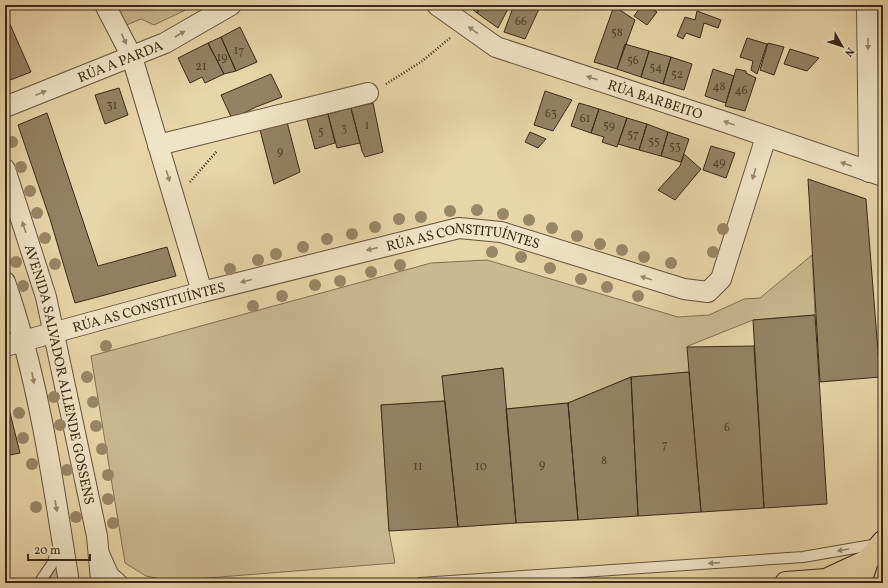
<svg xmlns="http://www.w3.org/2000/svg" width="888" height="588" font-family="Vollkorn,serif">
  <rect width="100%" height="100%" fill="#e8d5a8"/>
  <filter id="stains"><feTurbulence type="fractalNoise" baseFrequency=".005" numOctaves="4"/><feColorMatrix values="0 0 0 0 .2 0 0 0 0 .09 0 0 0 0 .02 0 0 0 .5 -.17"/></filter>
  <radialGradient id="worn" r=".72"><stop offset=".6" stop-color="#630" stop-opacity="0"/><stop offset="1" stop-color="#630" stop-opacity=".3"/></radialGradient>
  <path fill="#cbb890" stroke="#837054" d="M113 5H196L154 25 141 19 124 26Z
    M880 5H883V157H880Z
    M812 255 815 315 753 320 688 346 689 372 631 377 568 403 506 409 503 368 442 376 445 401 381 405 389 531 395 563 170 581 146 576 125 563 91 356 431 263 487 260 678 317 709 315 744 299 760 298Z
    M58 563 62 583H47Z"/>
  <path fill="#958263" stroke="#3b2918" d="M467 5H482L477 13Z
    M482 5H510L498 28 477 13Z
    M514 5H527L539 9 525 39 504 32Z
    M642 5H647L657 12 647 25 634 16Z
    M614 6 635 20 617 69 594 62Z
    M697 11 721 20 718 28 704 23 700 38 686 33 683 39 677 36 685 17 695 20Z
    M5 13 31 72 5 82Z
    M240 27 257 62 236 71 221 37Z
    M221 37 236 71 224 74 208 43Z
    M747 38 767 44 757 74 751 70 753 61 740 57Z
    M208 43 224 74 205 83 202 77 190 83 178 58Z
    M768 43 784 47 774 75 760 70Z
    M625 44 649 51 641 77 617 69Z
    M790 49 819 58 807 71 784 64Z
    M649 51 671 57 663 84 641 77Z
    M671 57 692 64 684 90 663 84Z
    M713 69 734 76 726 103 705 96Z
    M736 69 746 71V73L756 78 745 111 725 106Z
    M271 74 282 97 256 107 232 119 221 95Z
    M119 88 128 115 105 124 95 95Z
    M545 91 572 100 553 131 534 125Z
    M373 103 383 152 365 157 362 151 351 108Z
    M579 103 599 109 591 133 571 126Z
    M351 108 360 143 337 148 328 114Z
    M599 109 627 118 617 147 602 142 604 137 591 133Z
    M47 113 98 266 167 247 176 276 75 303 50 219 18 125Z
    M328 114 335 143 315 149 307 119Z
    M627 118 647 124 639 150 618 144Z
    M287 122 300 172 274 184 260 130Z
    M647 124 668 132 661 156 639 150Z
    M530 132 546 139 538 148 525 142Z
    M668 132 689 139 681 162 661 156Z
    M711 146 735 153 726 178 703 170Z
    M684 154 701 169 675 200 658 190 680 166Z
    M808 179 866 199 880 377 820 382Z
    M815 315 827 504 764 508 753 320Z
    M754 346 764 508 701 512 687 347Z
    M503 368 516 523 458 527 442 376Z
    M689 372 701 512 638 516 631 377Z
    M631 377 638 516 578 520 568 403Z
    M5 393 20 453 5 456Z
    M445 401 458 527 389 531 381 405Z
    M568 403 578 520 516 523 506 409Z"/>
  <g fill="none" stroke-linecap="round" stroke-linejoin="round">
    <g stroke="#66543c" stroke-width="12">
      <path id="lane" d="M104 553 113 573 124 583
        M39 583 52 564 59 545
        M420 583 803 557 878 544"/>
    </g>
    <g stroke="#66543c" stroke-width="22">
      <g id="street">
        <path d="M105 5 132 57 202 292"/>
        <path id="s1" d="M437 5 496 47 725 122 883 176"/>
        <path d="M867 5 869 172"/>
        <path id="s2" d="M5 107 165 43 231 5"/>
        <path d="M158 145 368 93"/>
        <path id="s3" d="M5 169 46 297 97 536 101 580 103 583"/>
        <path d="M5 282C39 379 53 482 69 583"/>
        <path id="s4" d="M5 346 202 292 459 228 501 232 684 289 708 292 721 279 766 137"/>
      </g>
    </g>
    <g stroke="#3b2918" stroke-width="24">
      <path id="highway" d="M786 583 826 580 867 561
        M860 583 867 561 883 542"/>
    </g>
    <path stroke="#3b2918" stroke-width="2.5" stroke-dasharray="1 2" stroke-linecap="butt" d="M386 84 421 62 450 38
      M190 182 217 151"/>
    <use href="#lane" stroke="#f0e4c6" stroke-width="10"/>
    <use href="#street" stroke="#f0e4c6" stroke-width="20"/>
    <use href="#highway" stroke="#e8d5a8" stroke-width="22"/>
  </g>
  <g fill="#998666">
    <circle cx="12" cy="142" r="6"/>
    <circle cx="21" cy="167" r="6"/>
    <circle cx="30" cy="191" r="6"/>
    <circle cx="477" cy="210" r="6"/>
    <circle cx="450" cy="211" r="6"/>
    <circle cx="37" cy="213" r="6"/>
    <circle cx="503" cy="214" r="6"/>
    <circle cx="421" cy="217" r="6"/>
    <circle cx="399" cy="219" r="6"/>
    <circle cx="529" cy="220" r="6"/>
    <circle cx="375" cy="227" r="6"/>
    <circle cx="552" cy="228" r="6"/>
    <circle cx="723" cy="229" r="6"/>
    <circle cx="352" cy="234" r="6"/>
    <circle cx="577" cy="236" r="6"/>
    <circle cx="45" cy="238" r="6"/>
    <circle cx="327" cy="239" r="6"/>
    <circle cx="600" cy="244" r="6"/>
    <circle cx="303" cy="247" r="6"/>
    <circle cx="622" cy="250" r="6"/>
    <circle cx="492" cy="252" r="6"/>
    <circle cx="713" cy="252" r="6"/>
    <circle cx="276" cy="254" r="6"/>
    <circle cx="521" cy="257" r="6"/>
    <circle cx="644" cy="257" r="6"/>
    <circle cx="258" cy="260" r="6"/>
    <circle cx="16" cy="262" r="6"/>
    <circle cx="671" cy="263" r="6"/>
    <circle cx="55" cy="264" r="6"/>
    <circle cx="400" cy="265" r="6"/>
    <circle cx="550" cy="268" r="6"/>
    <circle cx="230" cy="269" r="6"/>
    <circle cx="371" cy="272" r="6"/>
    <circle cx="581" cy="279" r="6"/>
    <circle cx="340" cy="281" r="6"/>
    <circle cx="315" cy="285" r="6"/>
    <circle cx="23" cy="286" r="6"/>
    <circle cx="607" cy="287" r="6"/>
    <circle cx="282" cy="296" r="6"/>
    <circle cx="638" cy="296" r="6"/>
    <circle cx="253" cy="306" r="6"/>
    <circle cx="106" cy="346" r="6"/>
    <circle cx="87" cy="377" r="6"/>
    <circle cx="54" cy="397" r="6"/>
    <circle cx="93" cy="402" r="6"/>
    <circle cx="19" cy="413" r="6"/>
    <circle cx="60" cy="425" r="6"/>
    <circle cx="96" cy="426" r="6"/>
    <circle cx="23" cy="438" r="6"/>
    <circle cx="102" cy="449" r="6"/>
    <circle cx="32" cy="464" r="6"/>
    <circle cx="67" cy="470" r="6"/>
    <circle cx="108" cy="475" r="6"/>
    <circle cx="108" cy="499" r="6"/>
    <circle cx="36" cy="507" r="6"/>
    <circle cx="76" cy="517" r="6"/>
    <circle cx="113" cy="523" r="6"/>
  </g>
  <defs><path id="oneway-solid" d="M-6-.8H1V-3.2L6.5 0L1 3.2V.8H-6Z"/></defs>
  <g fill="#96866f">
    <use href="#oneway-solid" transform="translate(473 30) rotate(-144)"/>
    <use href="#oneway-solid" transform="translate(180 34) rotate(-30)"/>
    <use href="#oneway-solid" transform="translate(124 39) rotate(65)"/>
    <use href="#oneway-solid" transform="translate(868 44) rotate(89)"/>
    <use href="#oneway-solid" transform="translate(592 78) rotate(-162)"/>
    <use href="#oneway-solid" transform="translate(41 93) rotate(-22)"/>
    <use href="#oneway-solid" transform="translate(729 123) rotate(-160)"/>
    <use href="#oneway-solid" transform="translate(846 164) rotate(-161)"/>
    <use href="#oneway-solid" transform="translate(754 174) rotate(107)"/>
    <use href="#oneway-solid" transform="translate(168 176) rotate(73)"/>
    <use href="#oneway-solid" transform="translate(24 227) rotate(-108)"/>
    <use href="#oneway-solid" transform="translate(372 249) rotate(166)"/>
    <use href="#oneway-solid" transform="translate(646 278) rotate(-163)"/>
    <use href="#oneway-solid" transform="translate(246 281) rotate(166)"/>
    <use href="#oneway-solid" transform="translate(33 378) rotate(79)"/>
    <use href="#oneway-solid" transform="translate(56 506) rotate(80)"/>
    <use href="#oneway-solid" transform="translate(843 550) rotate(170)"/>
    <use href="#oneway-solid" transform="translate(714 563) rotate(176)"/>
  </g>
  <g text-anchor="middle" stroke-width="3" stroke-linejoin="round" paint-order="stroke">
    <g font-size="12" fill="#523f2b">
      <text x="521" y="25">66</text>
      <text x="617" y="36">58</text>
      <text x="239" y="54">17</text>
      <text x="222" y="61">19</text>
      <text x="633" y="64">56</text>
      <text x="201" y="70">21</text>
      <text x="656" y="71">54</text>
      <text x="677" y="78">52</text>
      <text x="719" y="90">48</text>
      <text x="741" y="94">46</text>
      <text x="112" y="109">31</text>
      <text x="551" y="117">63</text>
      <text x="585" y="122">61</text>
      <text x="367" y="129">1</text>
      <text x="609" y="129">59</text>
      <text x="344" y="132">3</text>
      <text x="321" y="135">5</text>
      <text x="633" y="138">57</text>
      <text x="654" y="145">55</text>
      <text x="675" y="150">53</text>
      <text x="280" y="155">9</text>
      <text x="719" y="166">49</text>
      <text x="727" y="431">6</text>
      <text x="665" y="448">7</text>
      <text x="604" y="464">8</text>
      <text x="542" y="468">9</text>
      <text x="418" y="470">11</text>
      <text x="481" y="470">10</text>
    </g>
    <g font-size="14" fill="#3b2918" stroke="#f0e4c6">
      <text dy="5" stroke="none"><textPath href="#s2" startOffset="124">RÚA A PARDA</textPath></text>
      <text dy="5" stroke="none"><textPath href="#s1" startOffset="240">RÚA BARBEITO</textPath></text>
      <text dy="5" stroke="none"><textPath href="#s4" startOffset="473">RÚA AS CONSTITUÍNTES</textPath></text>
      <text dy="5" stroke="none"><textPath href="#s4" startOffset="149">RÚA AS CONSTITUÍNTES</textPath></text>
      <text dy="5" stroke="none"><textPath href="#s3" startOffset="213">AVENIDA SALVADOR ALLENDE GOSSENS</textPath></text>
    </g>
  </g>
  <rect width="888" height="588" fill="none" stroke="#e8d5a8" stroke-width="20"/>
  <rect x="6" y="6" width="876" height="576" fill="none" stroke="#3b2918" stroke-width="2"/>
  <rect x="10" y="10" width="868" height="568" fill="none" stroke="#3b2918"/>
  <g transform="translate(842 46) rotate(129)" stroke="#f0e4c6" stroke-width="3" paint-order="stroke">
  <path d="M0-3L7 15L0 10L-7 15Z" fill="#3b2918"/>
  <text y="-6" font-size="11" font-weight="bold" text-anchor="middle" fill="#3b2918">N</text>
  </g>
  <path d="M28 554v6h62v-6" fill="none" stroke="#3b2918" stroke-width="2"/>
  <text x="34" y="554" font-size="12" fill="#3b2918" stroke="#f0e4c6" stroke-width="3" paint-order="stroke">20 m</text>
  <rect width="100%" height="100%" filter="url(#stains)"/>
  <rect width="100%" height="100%" fill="url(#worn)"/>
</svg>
